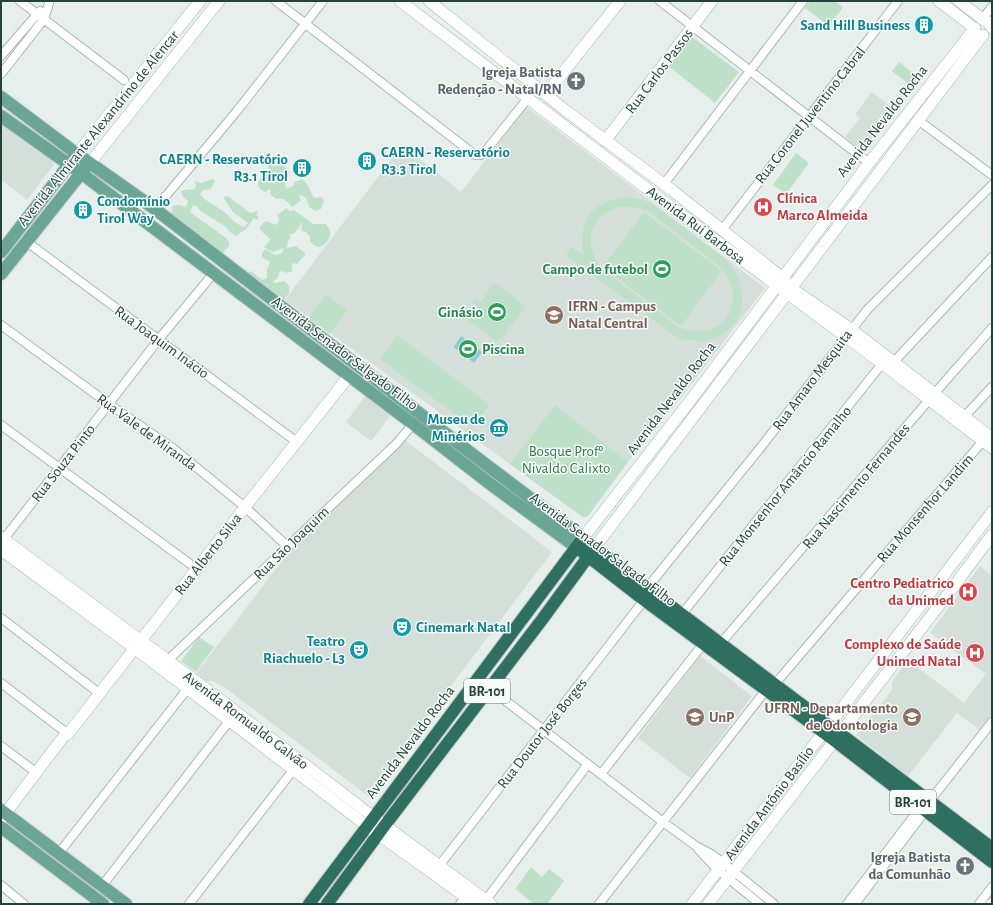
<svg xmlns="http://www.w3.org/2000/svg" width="993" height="905" font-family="'Alegreya Sans',sans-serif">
  <rect width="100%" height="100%" fill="#e6efeb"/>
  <path fill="#d4dfda" d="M872 92 894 109 862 151 845 137 860 118 855 114Z
    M527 107 765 288 682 396 628 462 587 517H583L566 505 285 300 402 145 461 192Z
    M3 121 54 161 53 166 27 200 1 180V123Z
    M365 396 391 415 371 441 346 422Z
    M405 440 552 552 368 796 224 687 213 681 205 682 195 675 294 545Z
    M980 566 992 576V715L980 730 957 713 908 776 856 735 892 690V681L908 660 964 703 986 674 930 633Z
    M700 656 752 696 690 778 638 738Z"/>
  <path fill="#bfe0c8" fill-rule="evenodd" d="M810 1H835L843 7 829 26 805 8Z
    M691 36 739 72 715 103 667 65Z
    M899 62 921 79 914 88 892 71Z
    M796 153 809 163 786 194 773 185Z
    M266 159 283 165 289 172 285 184 286 188 292 187 295 182 302 179C310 185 309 193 315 198L322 197 324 201 321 209 315 211 309 207C308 200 306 196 299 195L301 201 292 207C287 201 285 198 276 199L270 194 271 191 269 189 266 192 261 190 258 186C258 180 260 178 266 175L276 179 264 160Z
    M213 179 215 181 211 189 203 190 200 194C206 202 216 206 223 211 231 217 235 224 244 227L248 223 233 212 223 197 228 196 250 213 258 211 256 215 259 217 257 220 254 218 246 229 236 236 229 231 226 227 199 210 198 207 193 205 190 212 226 238 229 242V246L223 253 218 252 171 214 173 206 179 205 186 207 188 201 183 197 181 192 184 190 195 189 196 184 194 182 196 181 201 183Z
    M630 197 646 201 654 205 724 258C765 300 732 356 676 337L566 255 572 247 584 256C576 221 594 198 630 197ZM619 207H634L649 212 718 265C752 300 724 345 678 327L603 270C583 246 587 217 619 207Z
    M286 208 290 211 294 210 313 224H326C327 225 329 229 330 230 332 236 326 247 318 247 315 247 312 243 310 241V237L306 232 302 231 301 222 299 228 293 234H289L291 237 288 241 287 248 296 246 305 253V255L297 264 292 263V271L288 273 280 271 278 277 273 282 274 283 285 281 289 286V293L283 301 246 273 251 271 262 280 267 278V270L270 262 262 257V253L266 249C271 253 276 257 282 253L284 248 273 252 264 247 271 240 259 229 262 224 266 221 276 225 279 221 278 215Z
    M644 212 722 271 681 326 603 267Z
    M493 281 528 308 523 307 525 312 520 311 521 316H516L518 320H513L515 324 510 323 512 327H508L509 331H505L507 336 502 335 503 340 498 338 500 344 465 318H471L469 313 474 314 472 309 478 310 476 306 472 302 475 298 480 302H483L481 298H486L484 293H489L487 289H491L489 285H495Z
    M326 294 347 311 330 334 308 318Z
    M397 335 490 405 472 427 380 359Z
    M555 405 628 462 587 517H583L510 464Z
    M199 637 214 647 196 672 181 661Z
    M531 867 542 877 549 869 564 881 547 904H534L515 889Z"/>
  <path fill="#8ec9d4" d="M461 336 482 352 474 363 454 347Z"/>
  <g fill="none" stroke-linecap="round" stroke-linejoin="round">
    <g stroke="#a8b8b2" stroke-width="10">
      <path id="street" d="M20 1 124 80
        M276 1 475 155H481L484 153 528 98
        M660 1 869 163
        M982 19 992 7
        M1 56 40 11
        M1 74 44 19 49 3
        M918 120 992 175
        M664 184 803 1
        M155 209 237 111 323 1
        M722 230 898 1
        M27 242 297 442
        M1 325 109 404 174 449 245 507 287 546
        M890 366 992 257
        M964 417 992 387
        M1 425 197 569
        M4 539 159 339 213 274
        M647 588 761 447 867 310 992 185
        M682 614 885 360
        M1 618 99 693
        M721 643 934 394 992 328
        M167 661 396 444 413 424
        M1 683 68 734
        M775 684 873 569 983 441
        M489 688 663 822 696 846 711 854 723 863 774 904
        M1 746 37 773
        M601 774 703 644
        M929 802 992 722
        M699 850 718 870 760 904
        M59 853 188 688
        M439 866 644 600
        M1 885 24 904
        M102 886 230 720
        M486 900 588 764
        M189 904 294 769
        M460 904 466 897
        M599 904 766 690
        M847 904 920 808
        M855 904 925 811
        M979 904 992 887
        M990 904 992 902"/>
    </g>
    <g stroke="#a4bbb3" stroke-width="12">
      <path id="secondary" d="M400 1 675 210 888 368 992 448
        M429 1 565 110 673 191 774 271 783 278 791 288 851 329 992 438
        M939 1 974 28
        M959 1 982 19 988 22 992 28
        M546 94 620 1
        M605 141 712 1
        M77 154 200 1
        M90 163 219 1
        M1 537 205 688 363 809 491 904
        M583 538 690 401 869 163 975 28
        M595 547 983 35
        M1 550 133 647 367 826 475 904
        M1 819 64 736 68 734 245 507 349 376
        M692 904 992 512
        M708 904 948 594 992 535"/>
    </g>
    <g stroke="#c2cac8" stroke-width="14">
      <path id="primary" d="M1 97 77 154 155 209 476 457 583 538
        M1 116 81 173 413 424 489 483 576 547
        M1 252 74 158
        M1 274 86 167
        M1 810 126 904
        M1 827 103 904"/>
    </g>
    <g stroke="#c2cac8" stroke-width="14">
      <path id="highway" d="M576 547 644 600 835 741 992 862
        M309 904 583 538 647 588 992 848
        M327 904 385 825 541 621 593 550"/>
    </g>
    <use href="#street" stroke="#fff" stroke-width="8"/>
    <use href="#secondary" stroke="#fff" stroke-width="11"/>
    <use href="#primary" stroke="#6aa596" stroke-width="12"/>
    <use href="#highway" stroke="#2f6f62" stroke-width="12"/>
  </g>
  <defs>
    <g id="building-disc" transform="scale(1)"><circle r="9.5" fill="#0f9aa8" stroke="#f7fbf9"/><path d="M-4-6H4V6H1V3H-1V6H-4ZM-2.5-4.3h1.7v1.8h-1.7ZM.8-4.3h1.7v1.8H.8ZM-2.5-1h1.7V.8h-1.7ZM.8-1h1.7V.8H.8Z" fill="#fff"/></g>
    <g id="church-disc" transform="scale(1)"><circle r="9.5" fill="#6b7280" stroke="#f7fbf9"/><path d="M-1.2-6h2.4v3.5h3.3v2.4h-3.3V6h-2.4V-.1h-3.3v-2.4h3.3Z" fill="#fff"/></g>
    <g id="hospital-disc" transform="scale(1)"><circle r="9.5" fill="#e0444e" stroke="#f7fbf9"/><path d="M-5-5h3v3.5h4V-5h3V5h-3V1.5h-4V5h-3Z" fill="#fff"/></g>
    <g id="stadium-disc" transform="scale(1)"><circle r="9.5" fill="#2e9e5b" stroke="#f7fbf9"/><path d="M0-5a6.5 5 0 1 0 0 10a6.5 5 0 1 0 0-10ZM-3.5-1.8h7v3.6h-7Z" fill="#fff"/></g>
    <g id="university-disc" transform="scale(1)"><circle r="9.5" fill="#8d6e63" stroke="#f7fbf9"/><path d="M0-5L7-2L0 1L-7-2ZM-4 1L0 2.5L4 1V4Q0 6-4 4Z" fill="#fff"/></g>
    <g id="museum-disc" transform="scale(1)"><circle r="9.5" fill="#0f9aa8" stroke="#f7fbf9"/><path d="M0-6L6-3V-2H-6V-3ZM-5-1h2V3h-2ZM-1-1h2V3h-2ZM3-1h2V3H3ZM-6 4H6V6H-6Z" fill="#fff"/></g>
    <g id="theatre-disc" transform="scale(1)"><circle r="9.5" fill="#0f9aa8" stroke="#f7fbf9"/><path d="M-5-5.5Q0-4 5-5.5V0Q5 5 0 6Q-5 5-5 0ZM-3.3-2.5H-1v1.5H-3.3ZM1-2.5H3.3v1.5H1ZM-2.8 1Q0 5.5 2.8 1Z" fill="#fff"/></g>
  </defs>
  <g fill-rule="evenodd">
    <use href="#building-disc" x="924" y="25"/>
    <use href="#church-disc" x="576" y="81"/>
    <use href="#building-disc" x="367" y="161"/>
    <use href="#building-disc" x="302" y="168"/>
    <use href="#hospital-disc" x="763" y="207"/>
    <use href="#building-disc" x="83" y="210"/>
    <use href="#stadium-disc" x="662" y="269"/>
    <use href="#stadium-disc" x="497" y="312"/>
    <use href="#university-disc" x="554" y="315"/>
    <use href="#stadium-disc" x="468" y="349"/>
    <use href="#museum-disc" x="499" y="428"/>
    <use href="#hospital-disc" x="968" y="592"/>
    <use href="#theatre-disc" x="402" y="627"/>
    <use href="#theatre-disc" x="359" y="650"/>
    <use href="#hospital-disc" x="975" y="653"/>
    <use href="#university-disc" x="695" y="717"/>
    <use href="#university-disc" x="912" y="717"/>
    <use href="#church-disc" x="965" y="866"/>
  </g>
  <g text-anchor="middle" stroke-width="3" stroke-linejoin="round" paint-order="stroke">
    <g fill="#f7fbf9" stroke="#637a73" stroke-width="1">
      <rect x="464" y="679" width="46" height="24" rx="3"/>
      <rect x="890" y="790" width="46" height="24" rx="3"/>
    </g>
    <g font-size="14" font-weight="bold" fill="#24423a">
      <text x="487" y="696">BR-101</text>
      <text x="913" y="807">BR-101</text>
    </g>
    <g font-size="15" font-weight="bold" fill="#0d838f" stroke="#f7fbf9" text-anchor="end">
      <text x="910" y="30">Sand Hill Business</text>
      <text x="381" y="157" text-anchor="start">CAERN - Reservatório<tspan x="381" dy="17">R3.3 Tirol</tspan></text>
      <text x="288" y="164">CAERN - Reservatório<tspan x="288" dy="17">R3.1 Tirol</tspan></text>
      <text x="97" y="206" text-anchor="start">Condomínio<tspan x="97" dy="17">Tirol Way</tspan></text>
      <text x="485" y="424">Museu de<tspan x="485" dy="17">Minérios</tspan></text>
      <text x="416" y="632" text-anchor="start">Cinemark Natal</text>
      <text x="345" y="646">Teatro<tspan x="345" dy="17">Riachuelo - L3</tspan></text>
    </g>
    <g font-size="15" fill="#24423a" stroke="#f7fbf9">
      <text transform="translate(659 71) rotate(-53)" y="5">Rua Carlos Passos</text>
      <text transform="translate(810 115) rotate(-52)" y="5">Rua Coronel Juventino Cabral</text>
      <text transform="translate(882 121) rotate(-52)" y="5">Avenida Nevaldo Rocha</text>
      <text transform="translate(98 128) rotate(-51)" y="5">Avenida Almirante Alexandrino de Alencar</text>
      <text transform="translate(696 225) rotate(37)" y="5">Avenida Rui Barbosa</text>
      <text transform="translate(162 342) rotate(36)" y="5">Rua Joaquim Inácio</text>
      <text transform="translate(345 353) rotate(37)" y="5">Avenida Senador Salgado Filho</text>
      <text transform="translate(812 380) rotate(-53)" y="5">Rua Amaro Mesquita</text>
      <text transform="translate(671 398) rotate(-53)" y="5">Avenida Nevaldo Rocha</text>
      <text transform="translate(147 432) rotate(36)" y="5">Rua Vale de Miranda</text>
      <text transform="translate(63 463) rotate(-52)" y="5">Rua Souza Pinto</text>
      <text transform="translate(785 486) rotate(-51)" y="5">Rua Monsenhor Amâncio Ramalho</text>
      <text transform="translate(856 486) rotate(-50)" y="5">Rua Nascimento Fernandes</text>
      <text transform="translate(925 508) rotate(-49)" y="5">Rua Monsenhor Landim</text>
      <text transform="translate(291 543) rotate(-44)" y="5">Rua São Joaquim</text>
      <text transform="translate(603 549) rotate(37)" y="5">Avenida Senador Salgado Filho</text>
      <text transform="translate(208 554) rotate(-52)" y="5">Rua Alberto Silva</text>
      <text transform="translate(246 720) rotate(37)" y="5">Avenida Romualdo Galvão</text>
      <text transform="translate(542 733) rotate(-52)" y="5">Rua Doutor José Borges</text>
      <text transform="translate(410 742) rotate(-53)" y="5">Avenida Nevaldo Rocha</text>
      <text transform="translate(769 803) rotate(-53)" y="5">Avenida Antônio Basílio</text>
    </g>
    <g font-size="15" font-weight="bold" fill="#5b616d" stroke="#f7fbf9" text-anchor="end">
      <text x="562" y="77">Igreja Batista<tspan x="562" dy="17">Redenção - Natal/RN</tspan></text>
      <text x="951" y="862">Igreja Batista<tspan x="951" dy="17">da Comunhão</tspan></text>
    </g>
    <g font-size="15" font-weight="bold" fill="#be3a42" stroke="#f7fbf9" text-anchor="end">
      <text x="777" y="203" text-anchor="start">Clínica<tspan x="777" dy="17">Marco Almeida</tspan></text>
      <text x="954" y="588">Centro Pediatrico<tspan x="954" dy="17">da Unimed</tspan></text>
      <text x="961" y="649">Complexo de Saúde<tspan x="961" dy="17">Unimed Natal</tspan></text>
    </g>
    <g font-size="15" font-weight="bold" fill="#27864d" stroke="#f7fbf9" text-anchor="end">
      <text x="648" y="274">Campo de futebol</text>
      <text x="483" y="317">Ginásio</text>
      <text x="482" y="354" text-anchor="start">Piscina</text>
    </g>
    <g font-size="15" font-weight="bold" fill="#785e54" stroke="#f7fbf9" text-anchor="start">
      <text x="568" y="311">IFRN - Campus<tspan x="568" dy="17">Natal Central</tspan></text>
      <text x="898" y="713" text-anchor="end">UFRN - Departamento<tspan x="898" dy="17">de Odontologia</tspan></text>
      <text x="709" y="722">UnP</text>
    </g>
    <g font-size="15" fill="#2d7a4b" stroke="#f7fbf9">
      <text x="566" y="456">Bosque Profº<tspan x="566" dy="17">Nivaldo Calixto</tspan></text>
    </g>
  </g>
  <rect width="993" height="905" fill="none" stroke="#24423a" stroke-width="4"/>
</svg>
